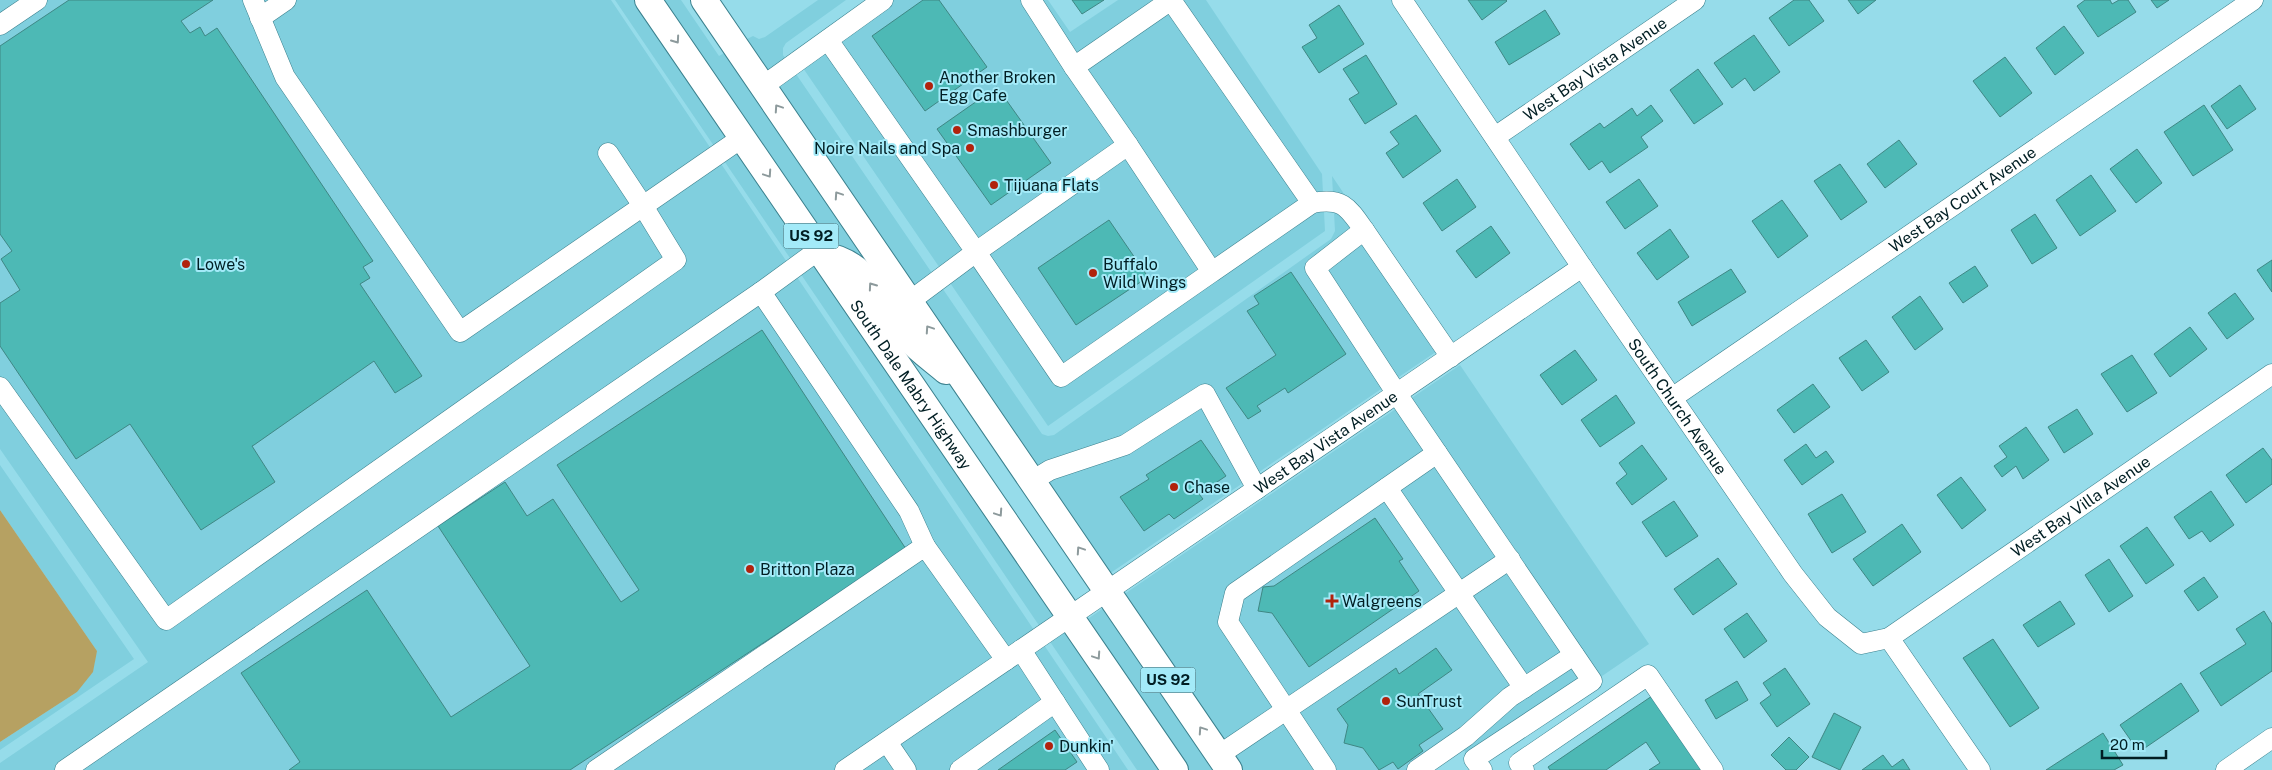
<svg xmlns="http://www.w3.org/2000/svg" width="2272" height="770" font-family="'Public Sans',sans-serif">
  <rect width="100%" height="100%" fill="#96dcea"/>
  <path fill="#80cfde" d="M0 0H611L1128 770H0V763L148 662 0 449Z
    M615 0H635L1161 770H1137Z
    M662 0H681L719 56 726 52 907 317 856 254 843 247 829 244Z
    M818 0H846L786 43 783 48V55L1042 434 1048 436 1054 435 1331 239 1335 231 1332 176 1446 345 1109 574 991 400 992 397 984 390 745 40 753 36 759 39 765 37Z
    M865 0H1048L1070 32 1118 0H1206L1322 174 1325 231 1048 426 792 52Z
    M1460 365 1649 644 1495 749 1472 763 1462 747 1415 770H1243L1123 595Z
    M0 465 134 659 0 750V742L77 692 97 651 0 510Z
    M1105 607 1216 770H1188L1086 620Z"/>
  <path fill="#b6a162" d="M0 510 97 651 93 672 77 692 0 742Z"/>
  <path fill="#4db9b5" stroke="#3f8784" d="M69 0H213L181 21 190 33 200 27 205 36 217 28 373 261 363 267 370 278 360 284 422 376 395 393 374 361 254 445 252 446 275 482 201 530 130 424 76 459 0 346V303L20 290 1 259 12 251 0 234V46Z
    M923 0H939L987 67 925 111 872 36Z
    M1072 0H1104L1082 14Z
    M1468 0H1506L1507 1 1482 20Z
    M1794 0H1809L1824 21 1789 46 1769 18Z
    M1848 0H1876L1858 14Z
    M2085 0H2110L2112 4 2119 0H2128L2136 12 2098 37 2077 6Z
    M2151 0H2169L2157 8Z
    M1339 5 1364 44 1319 73 1302 47 1317 38 1309 25Z
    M1545 10 1560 34 1509 65 1495 42Z
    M2064 26 2084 53 2055 75 2036 48Z
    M1754 35 1780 72 1754 91 1745 78 1732 88 1714 63Z
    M1366 55 1397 104 1365 124 1349 99 1359 93 1343 69Z
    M2005 57 2032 93 2000 117 1973 81Z
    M1698 69 1723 104 1694 124 1670 90Z
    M2240 85 2256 109 2227 129 2211 106Z
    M997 87 1051 163 991 205 937 129Z
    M1651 105 1663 121 1641 137 1648 147 1610 173 1602 161 1589 170 1570 144 1600 123 1604 128 1632 108 1637 116Z
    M2204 105 2233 150 2193 176 2164 132Z
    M1416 115 1441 151 1403 178 1386 153 1399 144 1390 132Z
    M1899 140 1917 164 1885 188 1867 164Z
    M2137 149 2162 183 2136 203 2110 169Z
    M1840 164 1867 202 1841 220 1814 181Z
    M2091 175 2116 211 2080 236 2056 200Z
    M1457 179 1476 207 1442 231 1423 203Z
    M1639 179 1658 206 1625 229 1606 202Z
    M1782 200 1808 236 1778 258 1752 221Z
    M2035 214 2057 248 2032 264 2011 230Z
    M1109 220 1148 277 1076 325 1038 268Z
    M1491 226 1510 253 1476 278 1456 251Z
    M1670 229 1689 257 1657 280 1637 253Z
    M2272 260V292L2257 270Z
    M1975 266 1988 286 1963 303 1949 283Z
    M1731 269 1746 292 1692 326 1678 302Z
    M1291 272 1346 354 1288 393 1285 388 1257 406 1261 411 1248 419 1226 388 1276 355 1247 311 1259 304 1254 296Z
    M2235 293 2254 319 2227 339 2208 313Z
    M1920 296 1943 329 1915 350 1892 317Z
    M2190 327 2207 349 2170 377 2154 354Z
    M762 330 906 549 570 770H289L300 762 241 673 367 590 451 717 530 666 438 526 505 482 527 516 553 499 621 602 639 590 557 465Z
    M1866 340 1889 372 1862 391 1839 358Z
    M1575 350 1597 380 1562 405 1540 375Z
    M2132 355 2157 393 2127 412 2101 374Z
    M1813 384 1830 407 1794 433 1777 410Z
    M1616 395 1635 423 1600 447 1581 420Z
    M2077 409 2093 434 2064 453 2048 427Z
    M2026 427 2049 460 2023 479 2016 466 2002 477 1994 466 2007 457 1999 446Z
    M1201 440 1226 476 1199 494 1203 499 1174 519 1169 514 1144 531 1120 497 1149 479 1146 475Z
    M1806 444 1816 458 1826 451 1834 462 1802 485 1784 460Z
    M1642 445 1667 479 1632 505 1616 483 1627 474 1619 463Z
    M2263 448 2272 460V484L2246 503 2226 475Z
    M1961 477 1986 510 1962 529 1937 495Z
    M2211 491 2234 525 2210 542 2202 531 2189 539 2174 517Z
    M1842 494 1866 532 1832 553 1808 514Z
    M1674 501 1698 536 1666 557 1642 522Z
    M1375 518 1403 559 1399 561 1419 591 1309 667 1272 613 1258 611 1263 587 1274 586Z
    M1902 524 1921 552 1873 586 1853 559Z
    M2147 527 2174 565 2146 584 2120 546Z
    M1718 558 1737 584 1693 615 1674 589Z
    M2109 559 2133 596 2109 612 2085 575Z
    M2204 577 2218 597 2198 611 2184 591Z
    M2060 601 2075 624 2038 647 2023 625Z
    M2264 611 2272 624V671L2221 706 2200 673 2246 644 2236 629Z
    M1747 613 1767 641 1744 658 1724 629Z
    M1993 639 2039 708 2010 727 1963 658Z
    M1436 648 1452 670 1418 694 1443 729 1419 745 1423 751 1398 769 1393 762 1379 770 1363 748 1344 743 1348 725 1337 709 1396 668 1399 674Z
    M1785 668 1810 704 1777 727 1760 703 1771 695 1763 683Z
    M1737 681 1748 700 1716 719 1705 700Z
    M2181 683 2199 711 2139 752 2120 725Z
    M1652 696 1702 770H1649L1660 763 1646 742 1606 770H1550L1548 767Z
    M1834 713 1861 727 1840 770 1812 757Z
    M1055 730 1077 762 1065 770H998Z
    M2103 733 2123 765 2114 770H2046Z
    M1789 737 1809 757 1796 770H1786L1771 755Z
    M1883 755 1892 767 1903 759 1910 770H1862Z"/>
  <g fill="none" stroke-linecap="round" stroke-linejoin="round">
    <g stroke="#3b818e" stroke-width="21">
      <g id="minor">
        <path d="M1031 0 1074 67 1171 0 1312 203C1342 197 1348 207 1364 230L1315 268 1397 394 1592 681 1474 759 1482 770"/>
        <path id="s1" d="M1402 0 1582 267 1793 574 1827 617 1861 644 1889 638 2272 374"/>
        <path d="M260 18 286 0"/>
        <path d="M0 25 37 0"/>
        <path d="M828 40 976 252 910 301"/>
        <path d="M1074 67 1128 145"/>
        <path d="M763 86 883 0"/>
        <path id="s2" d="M1495 137 1695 0"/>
        <path d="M608 153 643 206 743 137"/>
        <path d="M1364 230 1451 357"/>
        <path d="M1212 272 1061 377 976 252 1128 145 1212 272 1312 203"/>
        <path d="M761 292 820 249"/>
        <path d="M0 387 166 620 676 260 643 206 460 332 285 77 253 0"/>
        <path id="s3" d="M1672 398 2253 0"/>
        <path d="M1032 481 1050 470 1125 445 1205 394 1257 489"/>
        <path d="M1387 488 1524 688"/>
        <path d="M1889 638 1980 770"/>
        <path d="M1021 650 1099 770"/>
        <path d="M887 742 906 770"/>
        <path d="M1219 755 1510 559"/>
        <path d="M65 770 761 292 909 511 925 546"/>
        <path d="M596 770 925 546 1006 660"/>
        <path id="s4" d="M845 770 1582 267"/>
        <path d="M960 770 1055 702"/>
        <path d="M1326 770 1228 622 1235 593 1437 453"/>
        <path d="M1417 770 1466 736 1510 697 1574 655"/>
        <path d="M1524 770 1519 763 1648 675 1713 770"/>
        <path d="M2226 770 2272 738"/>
      </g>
    </g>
    <g stroke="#3b818e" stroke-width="28">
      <g id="major">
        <path id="s5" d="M648 0 1175 770"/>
        <path d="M704 0 1229 770"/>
        <path d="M823 255C871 262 880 307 908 338 919 350 933 360 946 371"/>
      </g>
    </g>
    <use href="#minor" stroke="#fff" stroke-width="20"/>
    <use href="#major" stroke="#fff" stroke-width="26"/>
  </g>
  <defs><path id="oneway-chevron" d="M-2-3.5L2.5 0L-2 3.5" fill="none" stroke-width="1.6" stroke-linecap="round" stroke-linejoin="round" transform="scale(1.25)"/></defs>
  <g stroke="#8d9a9c">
    <use href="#oneway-chevron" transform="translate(676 40) rotate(55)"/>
    <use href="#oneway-chevron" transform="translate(778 108) rotate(-124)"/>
    <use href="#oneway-chevron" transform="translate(768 174) rotate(56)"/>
    <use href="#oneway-chevron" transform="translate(838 195) rotate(-124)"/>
    <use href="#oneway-chevron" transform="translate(872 286) rotate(-125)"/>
    <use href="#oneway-chevron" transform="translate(929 329) rotate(-124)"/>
    <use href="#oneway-chevron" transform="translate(999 513) rotate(56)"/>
    <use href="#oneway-chevron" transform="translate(1080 550) rotate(-124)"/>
    <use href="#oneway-chevron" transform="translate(1097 656) rotate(56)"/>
    <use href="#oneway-chevron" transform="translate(1202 730) rotate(-124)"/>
  </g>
  <g fill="#b1230d" stroke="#a3eaf8" stroke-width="2">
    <circle cx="929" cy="86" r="5"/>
    <circle cx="957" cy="130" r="5"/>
    <circle cx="970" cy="148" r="5"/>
    <circle cx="994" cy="185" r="5"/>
    <circle cx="186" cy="264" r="5"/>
    <circle cx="1093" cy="273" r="5"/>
    <circle cx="1174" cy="487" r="5"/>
    <circle cx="750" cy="569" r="5"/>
    <path d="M1329.5 593.5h5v5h5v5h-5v5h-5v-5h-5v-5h5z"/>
    <circle cx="1386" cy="701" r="5"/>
    <circle cx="1049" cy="746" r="5"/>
  </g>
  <g text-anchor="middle" stroke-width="4" stroke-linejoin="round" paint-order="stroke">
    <g fill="#a3eaf8" stroke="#325b63" stroke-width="1">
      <rect x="783.5" y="223.5" width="55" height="25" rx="4"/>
      <rect x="1140.5" y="667.5" width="55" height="25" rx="4"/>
    </g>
    <g font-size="15" font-weight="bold" fill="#011e23">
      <text x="811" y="241">US 92</text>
      <text x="1168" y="685">US 92</text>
    </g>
    <g font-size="16" fill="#011e23" stroke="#a3eaf8">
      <text dy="6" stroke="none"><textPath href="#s2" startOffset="121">West Bay Vista Avenue</textPath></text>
      <text dy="6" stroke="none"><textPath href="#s3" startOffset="352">West Bay Court Avenue</textPath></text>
      <text dy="6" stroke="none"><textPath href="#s5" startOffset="466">South Dale Mabry Highway</textPath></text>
      <text dy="6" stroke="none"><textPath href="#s1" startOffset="491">South Church Avenue</textPath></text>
      <text dy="6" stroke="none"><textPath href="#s4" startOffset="582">West Bay Vista Avenue</textPath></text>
      <text dy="6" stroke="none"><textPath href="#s1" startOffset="1054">West Bay Villa Avenue</textPath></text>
    </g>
    <g font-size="16" fill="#011e23" stroke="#a3eaf8" text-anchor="start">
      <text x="939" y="83">Another Broken<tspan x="939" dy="18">Egg Cafe</tspan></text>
      <text x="967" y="136">Smashburger</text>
      <text x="960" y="154" text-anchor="end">Noire Nails and Spa</text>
      <text x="1004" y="191">Tijuana Flats</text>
      <text x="196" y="270">Lowe's</text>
      <text x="1103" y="270">Buffalo<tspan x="1103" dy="18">Wild Wings</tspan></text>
      <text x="1184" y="493">Chase</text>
      <text x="760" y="575">Britton Plaza</text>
      <text x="1342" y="607">Walgreens</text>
      <text x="1396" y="707">SunTrust</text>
      <text x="1059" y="752">Dunkin'</text>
    </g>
  </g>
  <path d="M2102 750v8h64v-8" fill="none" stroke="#011e23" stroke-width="2.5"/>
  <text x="2110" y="750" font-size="15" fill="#011e23" stroke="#a3eaf8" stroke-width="4" paint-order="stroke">20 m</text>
</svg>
